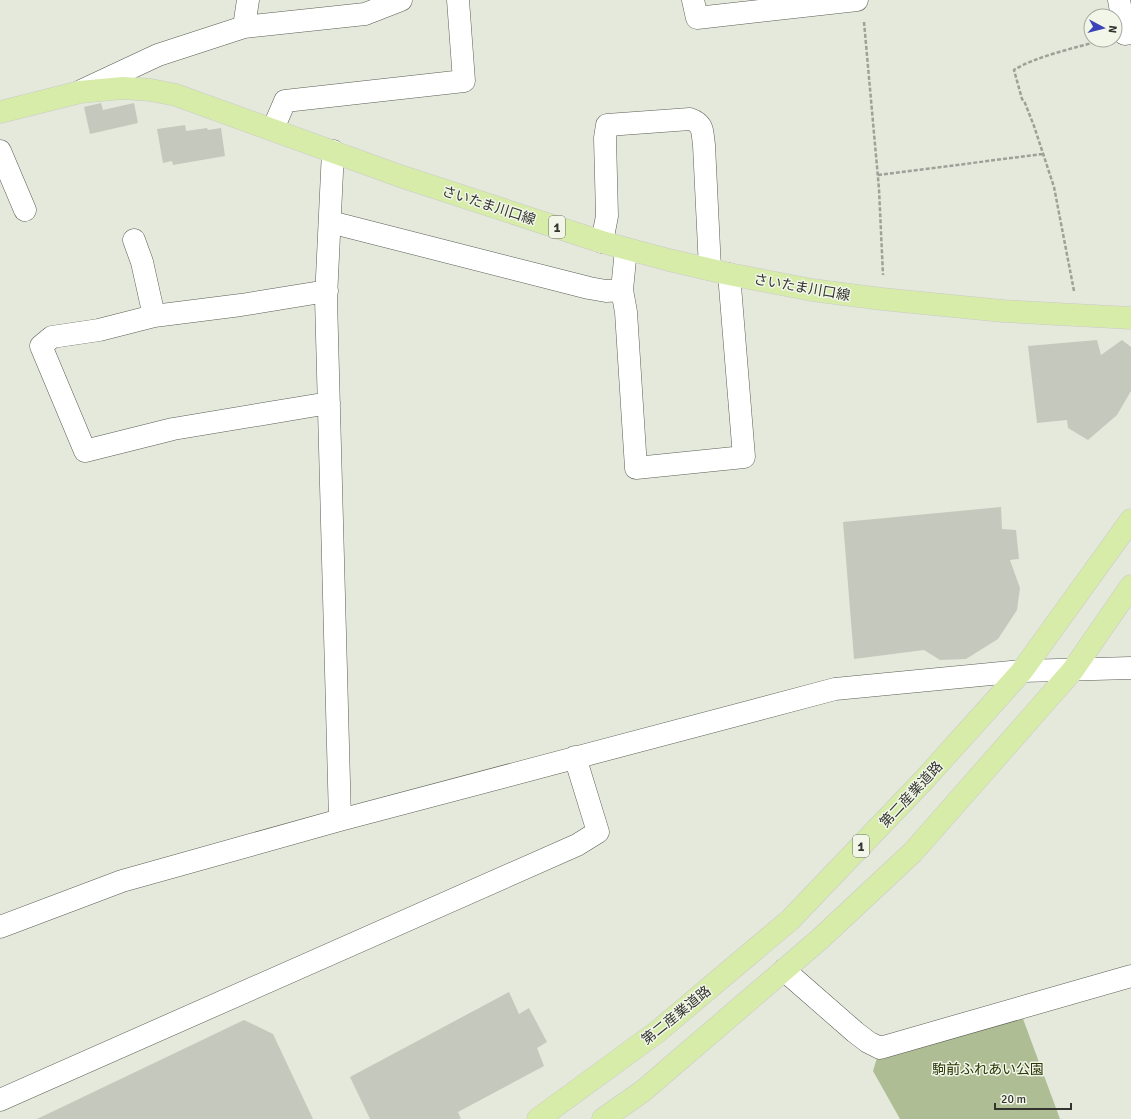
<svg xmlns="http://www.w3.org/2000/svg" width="1131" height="1119" font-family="Signika,'Noto Sans JP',sans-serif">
  <rect width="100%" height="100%" fill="#e4e9dc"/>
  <path fill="#afbd94" d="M1019 1008 1060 1119H900L873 1071 880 1048Z"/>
  <path fill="#c5c9bd" d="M101 103 103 110 134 103 138 123 90 134 84 107Z
    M185 125 186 131 207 128 208 130 221 128 225 156 173 165 172 161 163 163 157 129Z
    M1097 340 1101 355 1122 340 1131 347V391L1117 415 1088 440 1068 428 1067 420 1037 423 1028 346Z
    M1001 507 1002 529 1016 530 1019 559 1010 560 1020 588 1017 610 998 639 966 659 940 660 924 650 854 659 843 522Z
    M509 992 519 1014 529 1008 547 1042 537 1048 544 1066 458 1112 461 1119H370L350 1077Z
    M244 1020 273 1034 313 1119H37Z"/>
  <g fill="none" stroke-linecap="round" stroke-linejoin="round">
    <g stroke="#5a5e53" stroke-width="23">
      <path id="minor" d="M693 0 697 18 857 0
        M1119 0 1125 34 1131 33
        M244 27 248 0
        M81 91 158 55 244 27 365 14 401 0
        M273 129 285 101 464 81 458 0
        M0 151 25 210
        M333 151 326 298 340 820
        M330 222 589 288 606 291 622 290
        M134 240 142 262 154 316
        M602 242 607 216 605 138 607 125 690 119C704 124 702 131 704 145L710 269
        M626 249 622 290 626 312 636 468 744 457 729 274
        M327 291 241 305 154 316 99 330 52 337 41 346 85 451 173 429 329 403
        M0 927 122 881 340 820 835 689 1022 671 1131 668
        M784 970 855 1032 868 1042 880 1048 1131 976
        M0 1100 577 845 598 832 575 757"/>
    </g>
    <g stroke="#cacac9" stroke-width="23">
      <path id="primary" d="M0 112 80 92 123 88 151 90 176 95 400 176 602 242 669 260 729 274 812 290 882 299 1003 311 1131 318
        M538 1119 657 1032 790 920 923 781 1022 671 1131 520
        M603 1119 643 1091 784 970 820 939 913 852 1073 670 1131 586"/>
    </g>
    <path stroke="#9da197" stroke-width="2.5" stroke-dasharray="4 2" stroke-linecap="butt" d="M864 22 879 189 883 275
      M878 175 1043 154
      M1074 291 1054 187 1034 126 1025 103 1022 99 1014 70C1036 56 1076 48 1102 40"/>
    <use href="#minor" stroke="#fff" stroke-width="22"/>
    <use href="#primary" stroke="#d8eca9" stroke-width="22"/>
  </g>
  <g text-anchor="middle" stroke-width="3" stroke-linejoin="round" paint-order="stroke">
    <g fill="#f1f6e9" stroke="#6c6e67" stroke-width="1">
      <rect x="549" y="216" width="16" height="22" rx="3"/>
      <rect x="853" y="835" width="16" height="22" rx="3"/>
    </g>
    <g font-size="13" font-weight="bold" fill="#33342f">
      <text x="557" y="232">1</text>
      <text x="861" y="851">1</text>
    </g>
    <g font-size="14" fill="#33342f" stroke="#f1f6e9">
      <text transform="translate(489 205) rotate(18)" y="5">さいたま川口線</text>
      <text transform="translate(802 287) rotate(10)" y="5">さいたま川口線</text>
      <text transform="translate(911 794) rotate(-47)" y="5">第二産業道路</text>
      <text transform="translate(676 1015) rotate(-39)" y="5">第二産業道路</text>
    </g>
    <g font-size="14" fill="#293503" stroke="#f1f6e9">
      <text x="988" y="1074">駒前ふれあい公園</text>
    </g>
  </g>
  <g transform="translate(1103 28) rotate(97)"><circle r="19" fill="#f1f6e9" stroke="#a5a89f"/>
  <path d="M0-3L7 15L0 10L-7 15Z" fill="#3a44b7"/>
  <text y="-6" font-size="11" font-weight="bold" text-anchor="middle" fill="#33342f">N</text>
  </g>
  <path d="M995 1103v6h76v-6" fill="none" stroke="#33342f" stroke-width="2"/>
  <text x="1001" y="1103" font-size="12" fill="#33342f" stroke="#f1f6e9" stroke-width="3" paint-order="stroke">20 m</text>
</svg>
